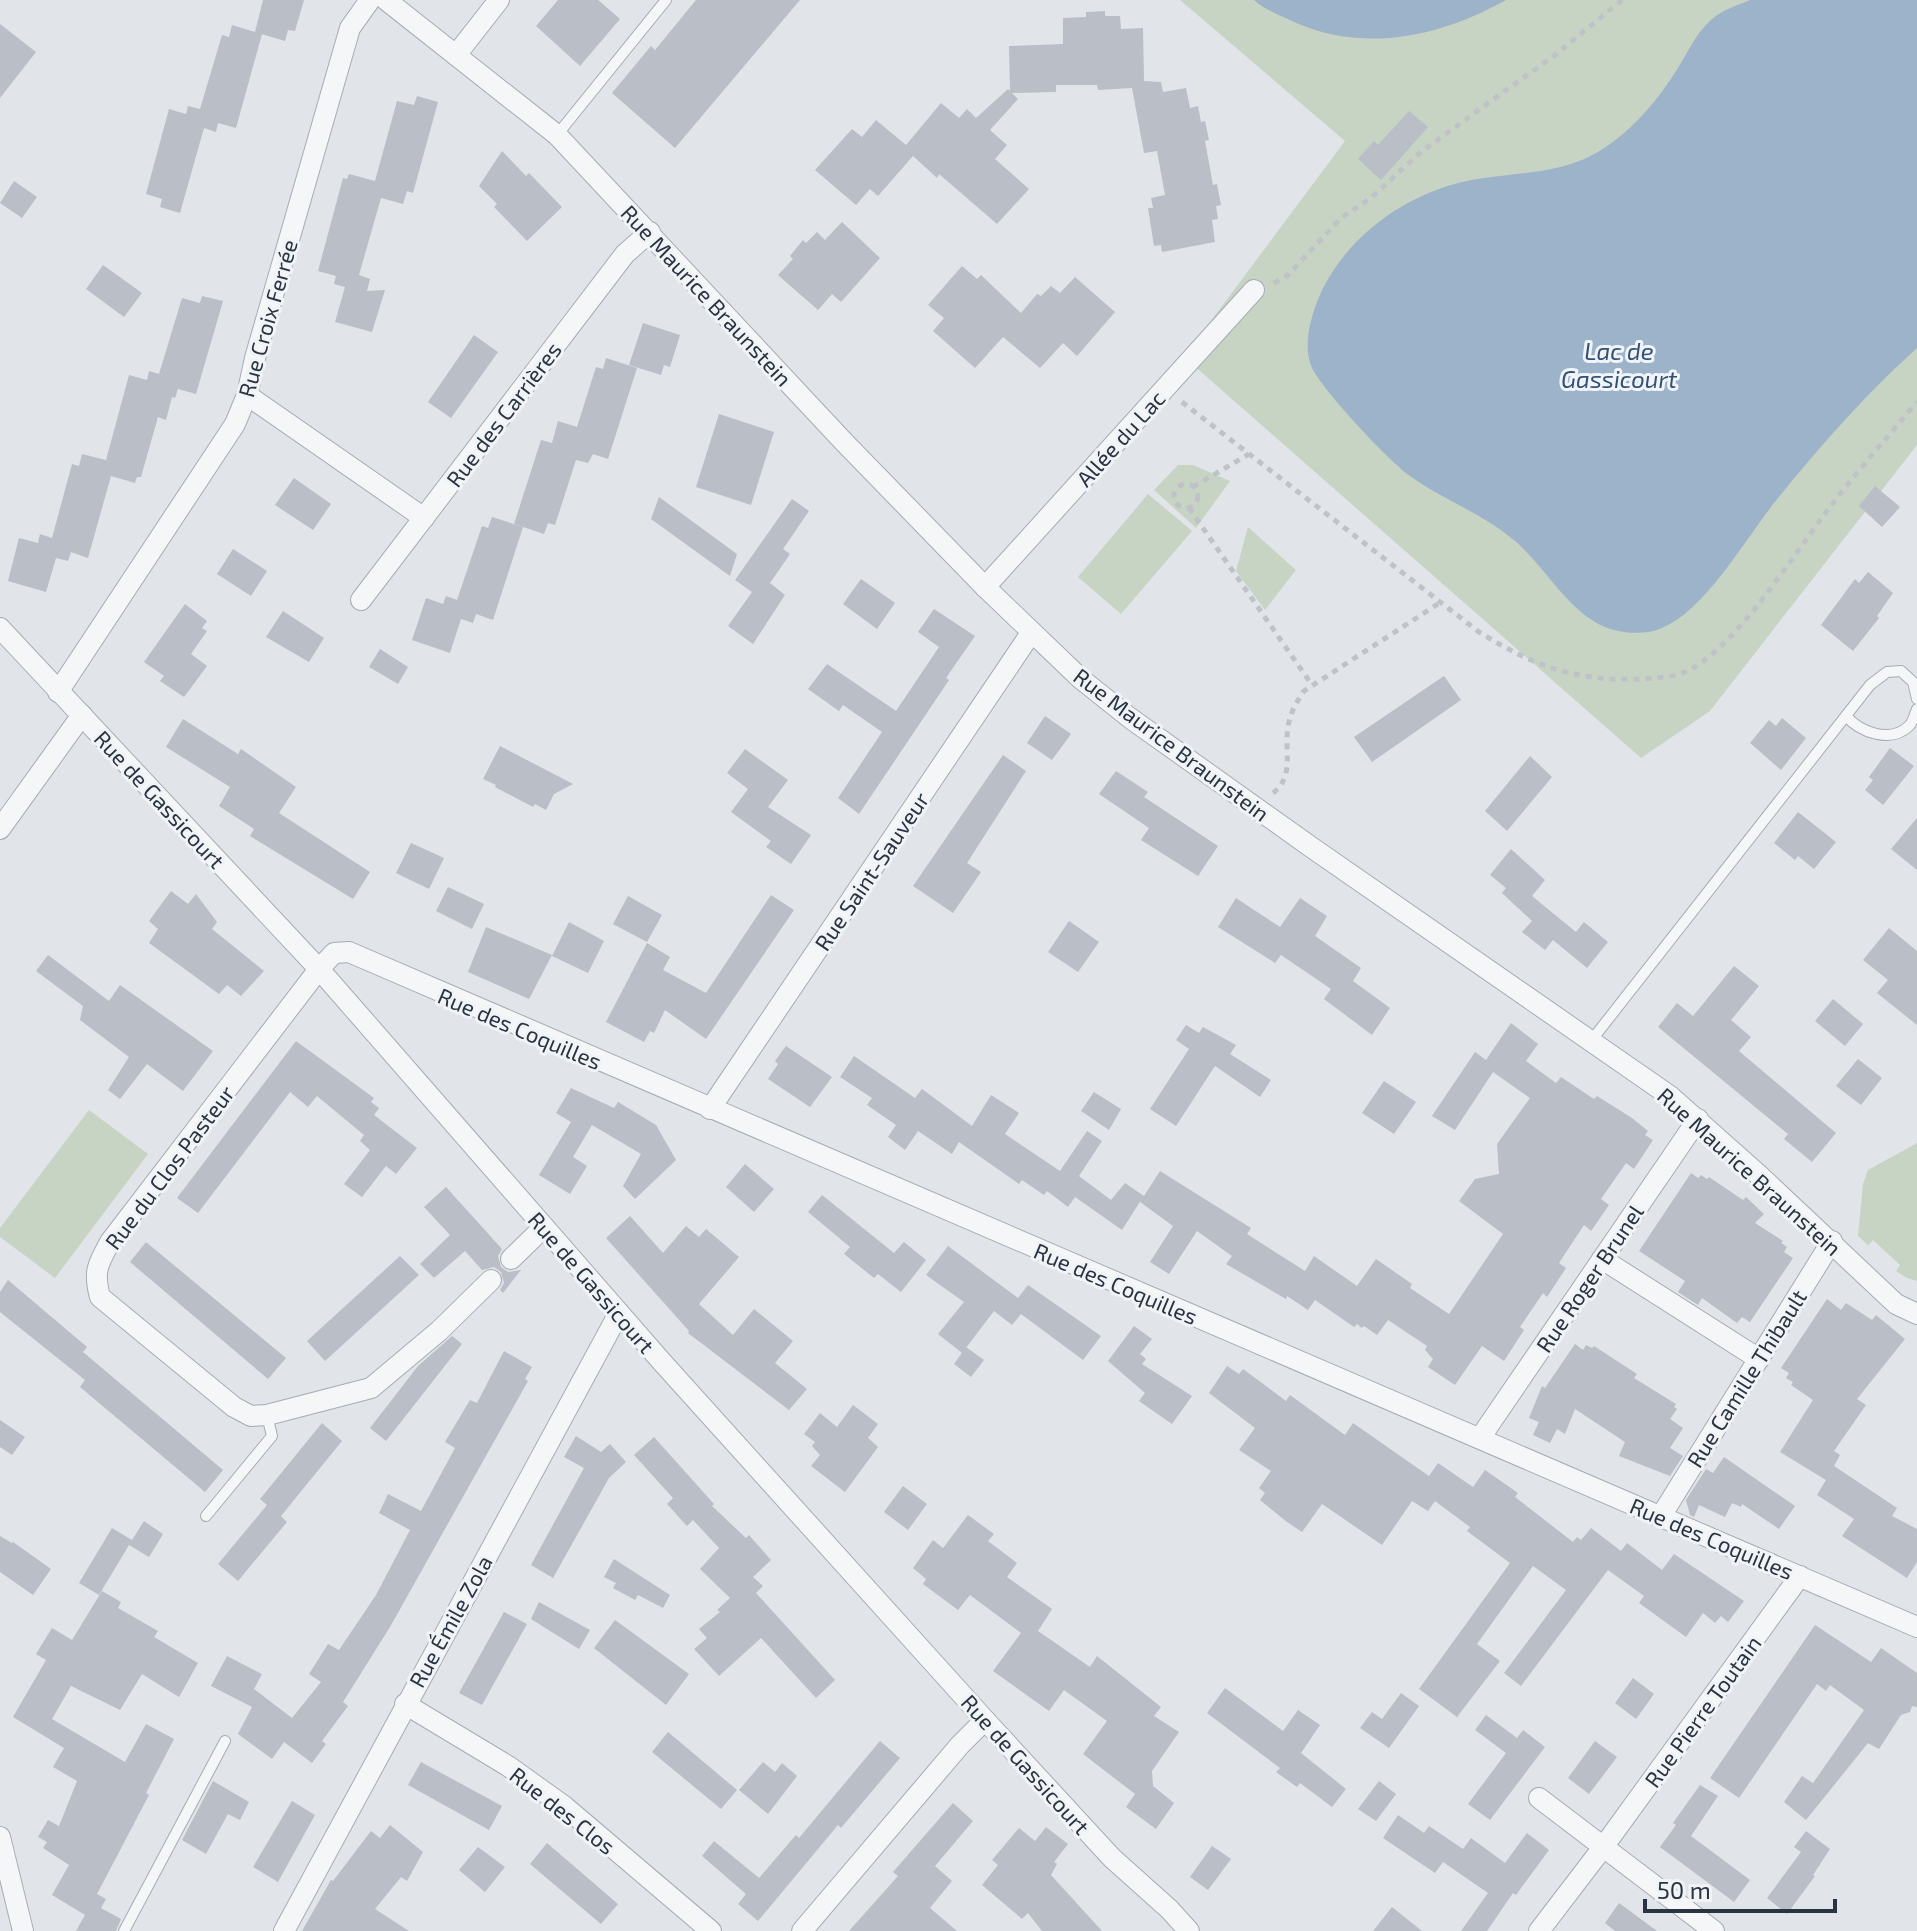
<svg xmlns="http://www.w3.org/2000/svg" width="1917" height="1931" viewBox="0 0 1917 1931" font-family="'Exo 2',sans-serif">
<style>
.green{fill:#c7d4c3}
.water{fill:#9db3c9}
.building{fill:#b9bec7}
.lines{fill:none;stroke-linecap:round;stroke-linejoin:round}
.service-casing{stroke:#a6acb4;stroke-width:12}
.minor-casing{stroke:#a6acb4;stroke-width:22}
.path{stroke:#bfc3c8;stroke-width:5;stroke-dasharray:6 6;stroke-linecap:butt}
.service{stroke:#f4f6f8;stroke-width:10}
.minor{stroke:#f4f6f8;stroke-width:20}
.labels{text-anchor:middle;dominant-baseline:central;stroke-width:6;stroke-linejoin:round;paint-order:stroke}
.street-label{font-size:22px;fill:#2a3341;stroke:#f1f4f7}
.water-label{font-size:24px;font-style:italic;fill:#345275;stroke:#f1f4f7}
</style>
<rect width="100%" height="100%" fill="#e1e5ea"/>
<g class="green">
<path d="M1180 0H1917V445L1710 711 1641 758 1184 357 1345 141Z"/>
<path d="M1178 465H1193L1230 481 1196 528 1154 490Z"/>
<path d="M1148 494 1192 531 1121 614 1078 577Z"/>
<path d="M1248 527 1296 570 1265 610 1236 571Z"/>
<path d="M89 1110 148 1154 55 1278 0 1237V1228Z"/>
<path d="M1917 1143V1281L1907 1278 1896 1271 1900 1265 1873 1240 1868 1245 1858 1236 1863 1184 1868 1170Z"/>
</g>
<g class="water">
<path d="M1254 0H1506C1440 37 1363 54 1292 21 1279 15 1265 10 1254 0Z"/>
<path d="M1750 0H1917V348C1867 393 1820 446 1778 498 1747 536 1706 610 1662 628 1642 637 1610 633 1592 620 1561 600 1540 560 1510 537 1479 512 1442 499 1410 476 1388 460 1324 392 1312 368 1306 354 1307 339 1310 325 1327 248 1402 191 1477 179 1525 171 1568 175 1610 144 1637 125 1660 97 1678 68 1688 52 1696 33 1711 20 1722 10 1736 6 1750 0Z"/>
</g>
<g class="building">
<path d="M263 0H304L295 31 288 30 285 41 258 33 262 34 236 128 218 123 216 132 204 128 180 213 160 207 162 199 146 194 169 109 186 114 188 106 200 109 222 35 229 37 232 25 255 32Z"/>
<path d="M558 0H598L620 19 580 66 536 26Z"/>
<path d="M696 0H800L675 148 612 93 651 46 655 50Z"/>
<path d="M1105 11V16H1120L1121 29 1143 28 1144 81 1161 82 1163 92 1186 88 1190 108 1198 106 1201 122 1205 121 1209 140 1205 141 1213 185 1217 184 1221 205 1216 206 1218 219 1212 220 1215 242 1162 252 1161 245 1154 246 1148 208H1153L1151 198 1165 195 1157 151 1144 153 1132 88 1098 90 1097 85H1056V92L1012 93 1018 99 990 130 1007 145 995 159 1029 189 997 224 939 174 937 178 913 156 878 196 870 189 856 205 815 170 852 129 862 137 876 120 906 145 941 103 959 118 967 109 976 118 1008 89 1010 91 1009 46 1063 44V18L1086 17V12Z"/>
<path d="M0 24 36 52 0 98Z"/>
<path d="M417 96 438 102 413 193 407 191 403 204 381 198 359 275 370 279 367 291 385 290 372 332 335 322 345 287 334 284 336 276 318 271 343 178 347 179 349 174 375 181 397 101 414 105Z"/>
<path d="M1409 111 1428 127 1381 180 1358 159 1374 141 1378 145Z"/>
<path d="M502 151 526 176 529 173 562 207 527 241 494 207 497 204 479 186Z"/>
<path d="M14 181 37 197 22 218 0 203Z"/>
<path d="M842 222 880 258 841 302 832 294 818 310 778 275 793 259 790 256 803 240 806 243 817 232 825 240Z"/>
<path d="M103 265 142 293 124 317 86 289Z"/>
<path d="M962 266 977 279 981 275 1021 313 1037 294 1041 296 1051 286 1060 293 1075 277 1115 312 1077 356 1063 343 1040 368 1003 337 975 368 933 331 944 318 928 305Z"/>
<path d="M202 296 223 301 196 394 178 389 175 398 172 397 166 420 158 417 141 477H137L135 483 111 476 88 558 71 552 68 561 56 558 46 592 8 581 19 538 38 543 40 534 52 538 72 464 79 466 82 454 106 460 129 375 147 380 149 371 159 374 182 298 200 303Z"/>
<path d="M643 323 680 335 670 367 664 365 661 375 629 365Z"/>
<path d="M474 335 498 352 451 418 428 402Z"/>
<path d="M606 358 637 368 608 459 593 454 588 463 576 460 555 525 548 523 544 534 514 524 541 440 552 443 558 421 577 427 596 367 603 369Z"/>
<path d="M719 414 774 432 751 505 696 487Z"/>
<path d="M294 478 331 504 313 530 275 505Z"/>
<path d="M1875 486 1900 507 1882 527 1859 506Z"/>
<path d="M659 497 737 554 730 576 651 519Z"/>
<path d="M792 499 809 511 783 549 790 554 770 583 785 595 753 644 728 626 752 592 735 580Z"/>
<path d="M492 517 523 527 493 620 476 614 473 623 461 619 450 653 412 640 426 598 443 604 446 596 457 600 482 526 488 528Z"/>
<path d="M233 549 267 571 251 596 217 574Z"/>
<path d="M1868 572 1893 593 1877 616 1879 618 1853 651 1821 625 1855 579 1859 583Z"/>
<path d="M861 579 895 603 877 629 843 604Z"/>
<path d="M185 604 207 621 202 628 207 631 191 654 207 666 184 697 160 681 164 676 144 662Z"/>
<path d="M934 609 975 636 946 678 949 680 859 814 838 798 882 732 843 705 839 711 808 689 827 664 896 711 939 647 918 632Z"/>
<path d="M283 611 324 638 309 662 266 637Z"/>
<path d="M380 649 408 667 398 684 369 667Z"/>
<path d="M1444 676 1461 700 1372 762 1354 737Z"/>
<path d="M1045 716 1071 734 1052 760 1027 743Z"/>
<path d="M1782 718 1806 738 1781 770 1750 743 1769 720 1776 726Z"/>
<path d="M183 719 238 754 241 749 296 787 279 813 370 872 353 899 250 836 254 829 219 806 230 787 166 747Z"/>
<path d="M500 746 573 784 554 794 546 810 535 804 533 807 495 787 496 785 483 779Z"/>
<path d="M1890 748 1914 766 1883 805 1865 790 1873 780 1869 777Z"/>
<path d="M745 749 788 780 768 807 811 835 791 864 766 847 771 841 731 812 748 789 727 773Z"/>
<path d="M1003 755 1026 771 967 863 981 872 953 913 913 886Z"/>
<path d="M1530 756 1552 777 1507 831 1485 811Z"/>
<path d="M1116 771 1148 792 1144 797 1218 846 1198 876 1141 840 1149 828 1099 794Z"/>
<path d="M1798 812 1836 842 1814 869 1798 856 1795 860 1774 843Z"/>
<path d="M1917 818V870L1891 849Z"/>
<path d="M411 843 444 858 429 889 396 873Z"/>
<path d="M1511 849 1545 880 1532 896 1576 932 1584 922 1608 942 1587 968 1553 940 1545 950 1522 932 1532 921 1502 893 1506 888 1490 875Z"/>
<path d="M448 887 484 904 472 929 436 911Z"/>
<path d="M171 891 188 904 196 894 217 922 212 929 264 971 241 996 227 985 219 994 149 943 158 929 149 921Z"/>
<path d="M771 895 794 910 706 1039 665 1010 654 1033 650 1031 644 1042 606 1022 647 943 670 957 663 970 706 993Z"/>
<path d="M628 896 662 915 647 942 613 924Z"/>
<path d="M1236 898 1280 927 1300 898 1327 916 1315 936 1361 968 1353 981 1390 1008 1372 1035 1324 999 1331 989 1281 955 1275 963 1218 927Z"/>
<path d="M1069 921 1099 942 1078 972 1048 952Z"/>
<path d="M569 922 604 941 588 973 552 956Z"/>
<path d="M486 927 552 955 529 999 468 972Z"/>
<path d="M1889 928 1917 951V1025L1877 993 1888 980 1863 960Z"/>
<path d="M48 955 109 1001 120 985 213 1051 183 1091 147 1064 120 1099 108 1090 129 1057 80 1020 83 1006 36 971Z"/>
<path d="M1734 966 1759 986 1731 1020 1751 1037 1739 1051 1836 1133 1812 1162 1784 1139 1788 1134 1658 1027 1677 1003 1693 1016Z"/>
<path d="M1833 999 1863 1024 1845 1046 1815 1021Z"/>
<path d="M1511 1023 1538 1044 1526 1061 1556 1083 1561 1077 1594 1099 1597 1096 1632 1118 1648 1131 1645 1135 1653 1140 1634 1169 1626 1163 1601 1199 1609 1205 1591 1231 1584 1225 1559 1263 1566 1268 1547 1297 1543 1293 1520 1327 1524 1330 1504 1361 1482 1346 1455 1385 1428 1367 1433 1359 1425 1350 1427 1346 1388 1320 1377 1335 1364 1326 1362 1328 1357 1324 1354 1327 1315 1300 1308 1310 1287 1296 1286 1299 1226 1264 1232 1256 1197 1231 1169 1274 1150 1262 1173 1226 1140 1202 1143 1197 1122 1230 1075 1197 1068 1207 1047 1191 1044 1195 1022 1180 1019 1184 959 1142 952 1154 918 1131 905 1150 888 1137 896 1125 867 1105 872 1098 840 1077 854 1056 915 1098 922 1089 972 1126 991 1095 1019 1113 1005 1134 1060 1171 1087 1131 1102 1141 1079 1176 1111 1200 1125 1183 1144 1196 1160 1171 1251 1228 1247 1234 1305 1271 1314 1256 1357 1286 1376 1259 1412 1284 1410 1288 1449 1314 1503 1234 1459 1201 1475 1179 1499 1174 1497 1144 1530 1098 1493 1072 1455 1130 1432 1116 1475 1052 1486 1060Z"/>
<path d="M1186 1025 1199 1033 1203 1027 1236 1045 1230 1054 1271 1080 1260 1097 1215 1066 1176 1126 1150 1109 1189 1049 1176 1040Z"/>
<path d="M296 1041 374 1098 371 1102 379 1108 374 1115 417 1148 396 1174 386 1166 362 1197 344 1184 370 1150 360 1141 364 1135 317 1096 308 1107 290 1092 198 1213 177 1198Z"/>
<path d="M786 1046 832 1077 810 1107 768 1079 778 1064 775 1061Z"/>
<path d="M1858 1059 1882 1078 1861 1105 1836 1086Z"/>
<path d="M1384 1081 1416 1102 1394 1134 1362 1113Z"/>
<path d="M571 1088 614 1108 618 1102 656 1125 676 1160 635 1199 623 1186 641 1154 592 1125 573 1157 587 1166 570 1194 539 1175 571 1122 556 1113Z"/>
<path d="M1094 1092 1121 1109 1109 1130 1081 1111Z"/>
<path d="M745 1164 774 1189 754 1212 726 1187Z"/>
<path d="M1691 1173 1698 1178 1701 1175 1707 1179 1709 1177 1743 1200 1746 1197 1764 1214 1755 1223 1783 1241 1781 1243 1787 1247 1784 1252 1793 1258 1750 1322 1742 1317 1737 1323 1702 1298 1698 1305 1678 1292 1685 1281 1639 1251Z"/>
<path d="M446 1187 502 1249 498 1256 501 1267 508 1272 521 1270 503 1293 500 1290 504 1283 501 1272 494 1267 482 1270 465 1251 434 1278 420 1264 450 1235 424 1207Z"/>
<path d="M822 1195 894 1253 904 1242 926 1260 901 1292 878 1274 874 1278 844 1254 850 1247 808 1212Z"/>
<path d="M630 1216 663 1253 686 1226 699 1237 706 1229 739 1257 699 1304 733 1335 754 1309 793 1341 775 1363 807 1389 789 1410 688 1333 689 1331 606 1238Z"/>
<path d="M146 1242 286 1358 268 1379 130 1262Z"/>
<path d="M948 1246 1018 1298 1028 1285 1101 1336 1083 1360 1021 1314 1012 1325 994 1311 962 1353 938 1334 964 1302 926 1275Z"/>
<path d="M400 1256 419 1275 325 1361 307 1341Z"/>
<path d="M8 1280 87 1347 83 1352 223 1470 205 1492 80 1387 85 1380 0 1312V1292Z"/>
<path d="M1827 1299 1841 1310 1846 1303 1872 1320 1876 1315 1905 1339 1857 1399 1866 1405 1834 1451 1840 1455 1834 1466 1897 1508 1892 1516 1917 1529V1562L1907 1578 1842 1536 1854 1519 1817 1495 1826 1480 1780 1452 1813 1400 1791 1385 1793 1382 1786 1378 1789 1373 1781 1368Z"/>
<path d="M1134 1326 1152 1339 1140 1354 1146 1359 1142 1364 1192 1396 1172 1424 1139 1401 1145 1393 1108 1361Z"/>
<path d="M452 1336 462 1344 386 1441 370 1428 418 1366Z"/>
<path d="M1575 1344 1583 1350 1586 1345 1592 1348 1594 1346 1637 1374 1634 1378 1676 1404 1674 1407 1677 1409 1670 1419 1683 1428 1670 1448 1683 1456 1670 1476 1619 1456 1625 1442 1575 1409 1565 1434 1557 1429 1550 1443 1533 1435 1539 1422 1529 1418 1542 1386 1545 1388Z"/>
<path d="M966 1347 984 1360 971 1377 954 1364Z"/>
<path d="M504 1351 532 1367 525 1379 528 1381 390 1627 343 1702 348 1706 322 1741 326 1744 312 1763 284 1742 272 1759 238 1734 252 1707 211 1686 227 1656 262 1674 254 1689 292 1718 321 1682 309 1674 328 1644 339 1650 376 1595 410 1530 379 1513 388 1494 421 1511 455 1448 445 1442 470 1400 477 1403Z"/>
<path d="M1227 1366 1239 1374 1243 1369 1286 1401 1290 1395 1345 1435 1353 1423 1429 1476 1438 1463 1473 1487 1485 1470 1518 1493 1515 1497 1573 1542 1577 1537 1581 1540 1591 1528 1621 1551 1627 1543 1662 1570 1674 1554 1744 1601 1728 1622 1721 1616 1715 1623 1703 1613 1686 1637 1639 1603 1644 1596 1608 1570 1521 1686 1504 1673 1566 1590 1533 1566 1477 1644 1500 1661 1457 1717 1419 1689 1510 1563 1467 1531 1470 1527 1435 1501 1428 1511 1412 1501 1382 1545 1322 1504 1302 1532 1287 1522 1260 1500 1265 1493 1259 1488 1271 1471 1239 1450 1255 1428 1209 1393Z"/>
<path d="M853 1405 878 1424 868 1438 878 1447 845 1492 811 1466 820 1455 812 1446 815 1442 804 1434 820 1413 837 1427Z"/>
<path d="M0 1420 25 1437 12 1455 0 1447Z"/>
<path d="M322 1423 342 1441 281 1516 287 1522 238 1581 218 1564 267 1505 260 1499Z"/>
<path d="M576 1436 601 1452 610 1444 626 1462 609 1478 553 1578 531 1565 584 1468 564 1457Z"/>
<path d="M654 1437 714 1504 712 1506 746 1538 749 1535 771 1560 753 1577 763 1586 756 1593 835 1680 816 1698 761 1638 719 1676 694 1649 707 1638 699 1629 720 1612 717 1610 730 1598 700 1569 719 1548 693 1520 687 1526 667 1504 673 1498 634 1455Z"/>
<path d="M1724 1457 1795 1506 1779 1529 1742 1504 1741 1507 1732 1503 1725 1517 1699 1505 1694 1517 1690 1515 1686 1500 1706 1469 1713 1473Z"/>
<path d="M903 1486 927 1504 908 1530 884 1512Z"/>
<path d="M968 1515 994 1534 988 1541 1017 1563 1007 1577 1052 1609 1038 1631 1090 1667 1097 1656 1161 1707 1154 1716 1179 1732 1152 1771 1153 1786 1174 1803 1156 1829 1126 1807 1135 1794 1083 1754 1107 1721 1064 1690 1049 1711 993 1671 1021 1633 970 1595 958 1610 923 1584 926 1579 913 1568 933 1540 943 1548Z"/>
<path d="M144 1521 163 1534 149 1557 129 1545 99 1595 79 1583 112 1528 132 1540Z"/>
<path d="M0 1536 12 1543 13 1542 51 1569 33 1595 0 1572Z"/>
<path d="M614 1559 670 1595 663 1608 638 1595 635 1600 613 1588 616 1583 604 1577Z"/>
<path d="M102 1591 121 1602 118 1608 158 1631 154 1637 198 1663 179 1697 142 1674 120 1710 71 1686 52 1719 125 1762 146 1724 174 1739 146 1793 149 1795 97 1894 106 1899 101 1908 121 1919 116 1931H76L85 1915 52 1895 69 1865 43 1848 47 1842 38 1837 48 1820 59 1826 77 1781 53 1767 64 1748 13 1717 46 1660 36 1654 52 1628 72 1640Z"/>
<path d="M539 1602 590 1630 579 1649 531 1619Z"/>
<path d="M504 1612 527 1624 482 1705 459 1693Z"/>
<path d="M615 1620 689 1674 666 1705 594 1648Z"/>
<path d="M1815 1625 1871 1662 1881 1648 1917 1673V1707L1912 1706 1910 1712 1901 1715 1879 1749 1868 1743 1806 1820 1784 1802 1802 1776 1813 1783 1864 1710 1830 1685 1826 1691 1817 1684 1739 1798 1710 1778Z"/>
<path d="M1633 1678 1654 1694 1636 1719 1615 1703Z"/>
<path d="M1225 1688 1283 1731 1298 1710 1320 1725 1301 1753 1346 1789 1332 1807 1300 1783 1297 1787 1276 1772 1280 1768 1207 1713Z"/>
<path d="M1401 1693 1419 1706 1389 1748 1360 1728 1372 1712 1382 1719Z"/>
<path d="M1486 1715 1517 1738 1523 1730 1545 1747 1490 1820 1468 1804 1506 1753 1475 1730Z"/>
<path d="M668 1732 737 1790 721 1809 652 1752Z"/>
<path d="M880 1741 900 1758 841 1828 838 1825 758 1921 738 1904 746 1894 702 1856 714 1841 759 1878 796 1835 799 1838Z"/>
<path d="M1595 1741 1617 1757 1589 1794 1568 1778Z"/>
<path d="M421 1762 502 1806 489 1830 408 1785Z"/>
<path d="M763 1762 775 1772 782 1763 797 1776 768 1814 739 1790Z"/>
<path d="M213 1781 249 1802 240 1820 228 1814 206 1854 182 1840Z"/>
<path d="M1379 1781 1396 1794 1376 1821 1358 1809Z"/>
<path d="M1700 1785 1718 1796 1691 1836 1750 1880 1734 1902 1660 1847 1676 1825 1673 1823Z"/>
<path d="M292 1801 315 1815 278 1882 253 1867Z"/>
<path d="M953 1803 973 1821 935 1866 952 1881 930 1908 957 1931H849L898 1876 893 1872Z"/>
<path d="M1398 1815 1424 1833 1429 1826 1463 1849 1471 1838 1505 1863 1527 1833 1549 1850 1516 1895 1513 1893 1487 1931H1461L1488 1893 1443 1862 1435 1873 1383 1838Z"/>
<path d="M390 1825 423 1852 407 1881 401 1877 375 1909 409 1931H302L331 1880 333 1881 371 1831 380 1838Z"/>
<path d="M1046 1827 1068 1844 1054 1862 1057 1864 1051 1875 1102 1931H1042L1028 1913 1022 1919 982 1885 998 1865 992 1860 1019 1828 1035 1841Z"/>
<path d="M1806 1831 1830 1849 1813 1875 1815 1876 1787 1914 1767 1898 1801 1852 1794 1847Z"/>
<path d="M547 1843 618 1904 601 1924 530 1864Z"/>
<path d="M1212 1846 1231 1859 1208 1890 1190 1877Z"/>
<path d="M478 1847 505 1867 485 1892 459 1870Z"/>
<path d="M1619 1903 1657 1931H1615L1605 1923Z"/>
<path d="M1392 1907 1422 1931H1373Z"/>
</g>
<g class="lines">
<g class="service-casing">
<g id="service">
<path d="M557 135 666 0"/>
<path d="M1846 716C1860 732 1890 744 1909 726 1913 722 1915 714 1917 709"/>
<path d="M1591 1041 1870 685 1887 672 1901 671 1913 682 1917 699"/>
<path d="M206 1516 272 1436 267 1415"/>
<path d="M124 1931 225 1741"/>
</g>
</g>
<g class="minor-casing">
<g id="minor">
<path d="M386 0 557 135 843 441 985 587 1081 679 1130 718 1311 847 1670 1096 1760 1176 1896 1304 1917 1314"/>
<path d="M456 55 499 0"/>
<path d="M247 395 424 518"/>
<path d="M985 587 1254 290"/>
<path d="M361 600 625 254 650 232"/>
<path d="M0 628 319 969 662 1362 985 1720 1112 1858 1169 1909 1189 1931"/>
<path d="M58 692 235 424 247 395 255 358 350 28 370 0"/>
<path d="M0 829 82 715"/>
<path d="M710 1109 1031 633"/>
<path d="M511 1259 544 1227"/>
<path d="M1602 1259 1759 1359"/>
<path d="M491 1280 439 1331 371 1388 267 1415 251 1416 234 1407 100 1297C93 1271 98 1264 110 1242L319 969 334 953 349 952 1917 1627"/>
<path d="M1480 1438 1698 1119"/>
<path d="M1661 1516 1832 1241"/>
<path d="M405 1704 508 1766 564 1806 711 1931"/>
<path d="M1539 1798 1714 1931"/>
<path d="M0 1837 23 1931"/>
<path d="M284 1931 619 1313"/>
<path d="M802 1931 960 1745 985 1720"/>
<path d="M1539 1931 1604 1846 1800 1576"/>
</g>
</g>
<g class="path">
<path d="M1274 283 1288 275 1340 219 1372 197 1422 151 1555 55 1622 0"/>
<path d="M1182 402 1479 632C1532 665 1576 682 1640 679 1657 678 1678 677 1693 668 1740 640 1790 560 1824 515 1853 476 1885 440 1917 402"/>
<circle cx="1186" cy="496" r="12"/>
<path d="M1193 487 1249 454"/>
<path d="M1189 508 1312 685"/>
<path d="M1273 793C1295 776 1284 751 1288 727 1290 713 1296 703 1304 691L1441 602"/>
</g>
<use href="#service" class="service"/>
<use href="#minor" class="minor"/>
</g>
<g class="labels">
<g class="street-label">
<text transform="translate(707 295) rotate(47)">Rue Maurice Braunstein</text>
<text transform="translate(267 318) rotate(-74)">Rue Croix Ferrée</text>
<text transform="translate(503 414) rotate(-53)">Rue des Carrières</text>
<text transform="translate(1120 438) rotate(-48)">Allée du Lac</text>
<text transform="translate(1172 744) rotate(37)">Rue Maurice Braunstein</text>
<text transform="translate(160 799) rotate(47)">Rue de Gassicourt</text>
<text transform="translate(871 871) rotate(-56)">Rue Saint-Sauveur</text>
<text transform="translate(520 1028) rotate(23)">Rue des Coquilles</text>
<text transform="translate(169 1167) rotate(-53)">Rue du Clos Pasteur</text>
<text transform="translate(1750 1171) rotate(42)">Rue Maurice Braunstein</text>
<text transform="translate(1589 1278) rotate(-56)">Rue Roger Brunel</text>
<text transform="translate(592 1282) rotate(49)">Rue de Gassicourt</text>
<text transform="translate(1116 1283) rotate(23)">Rue des Coquilles</text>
<text transform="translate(1746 1378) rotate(-58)">Rue Camille Thibault</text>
<text transform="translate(1712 1538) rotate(23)">Rue des Coquilles</text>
<text transform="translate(450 1621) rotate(-61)">Rue Émile Zola</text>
<text transform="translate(1702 1711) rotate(-54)">Rue Pierre Toutain</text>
<text transform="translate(1026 1764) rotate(48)">Rue de Gassicourt</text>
<text transform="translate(563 1810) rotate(38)">Rue des Clos</text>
</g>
<g class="water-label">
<text x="1619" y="350">Lac de<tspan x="1619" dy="28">Gassicourt</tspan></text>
</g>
</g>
<path d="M1645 1899v12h190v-12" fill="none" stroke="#2a3341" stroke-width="4"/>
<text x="1657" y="1899" font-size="24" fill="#2a3341" stroke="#f1f4f7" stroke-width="6" paint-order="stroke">50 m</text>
</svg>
